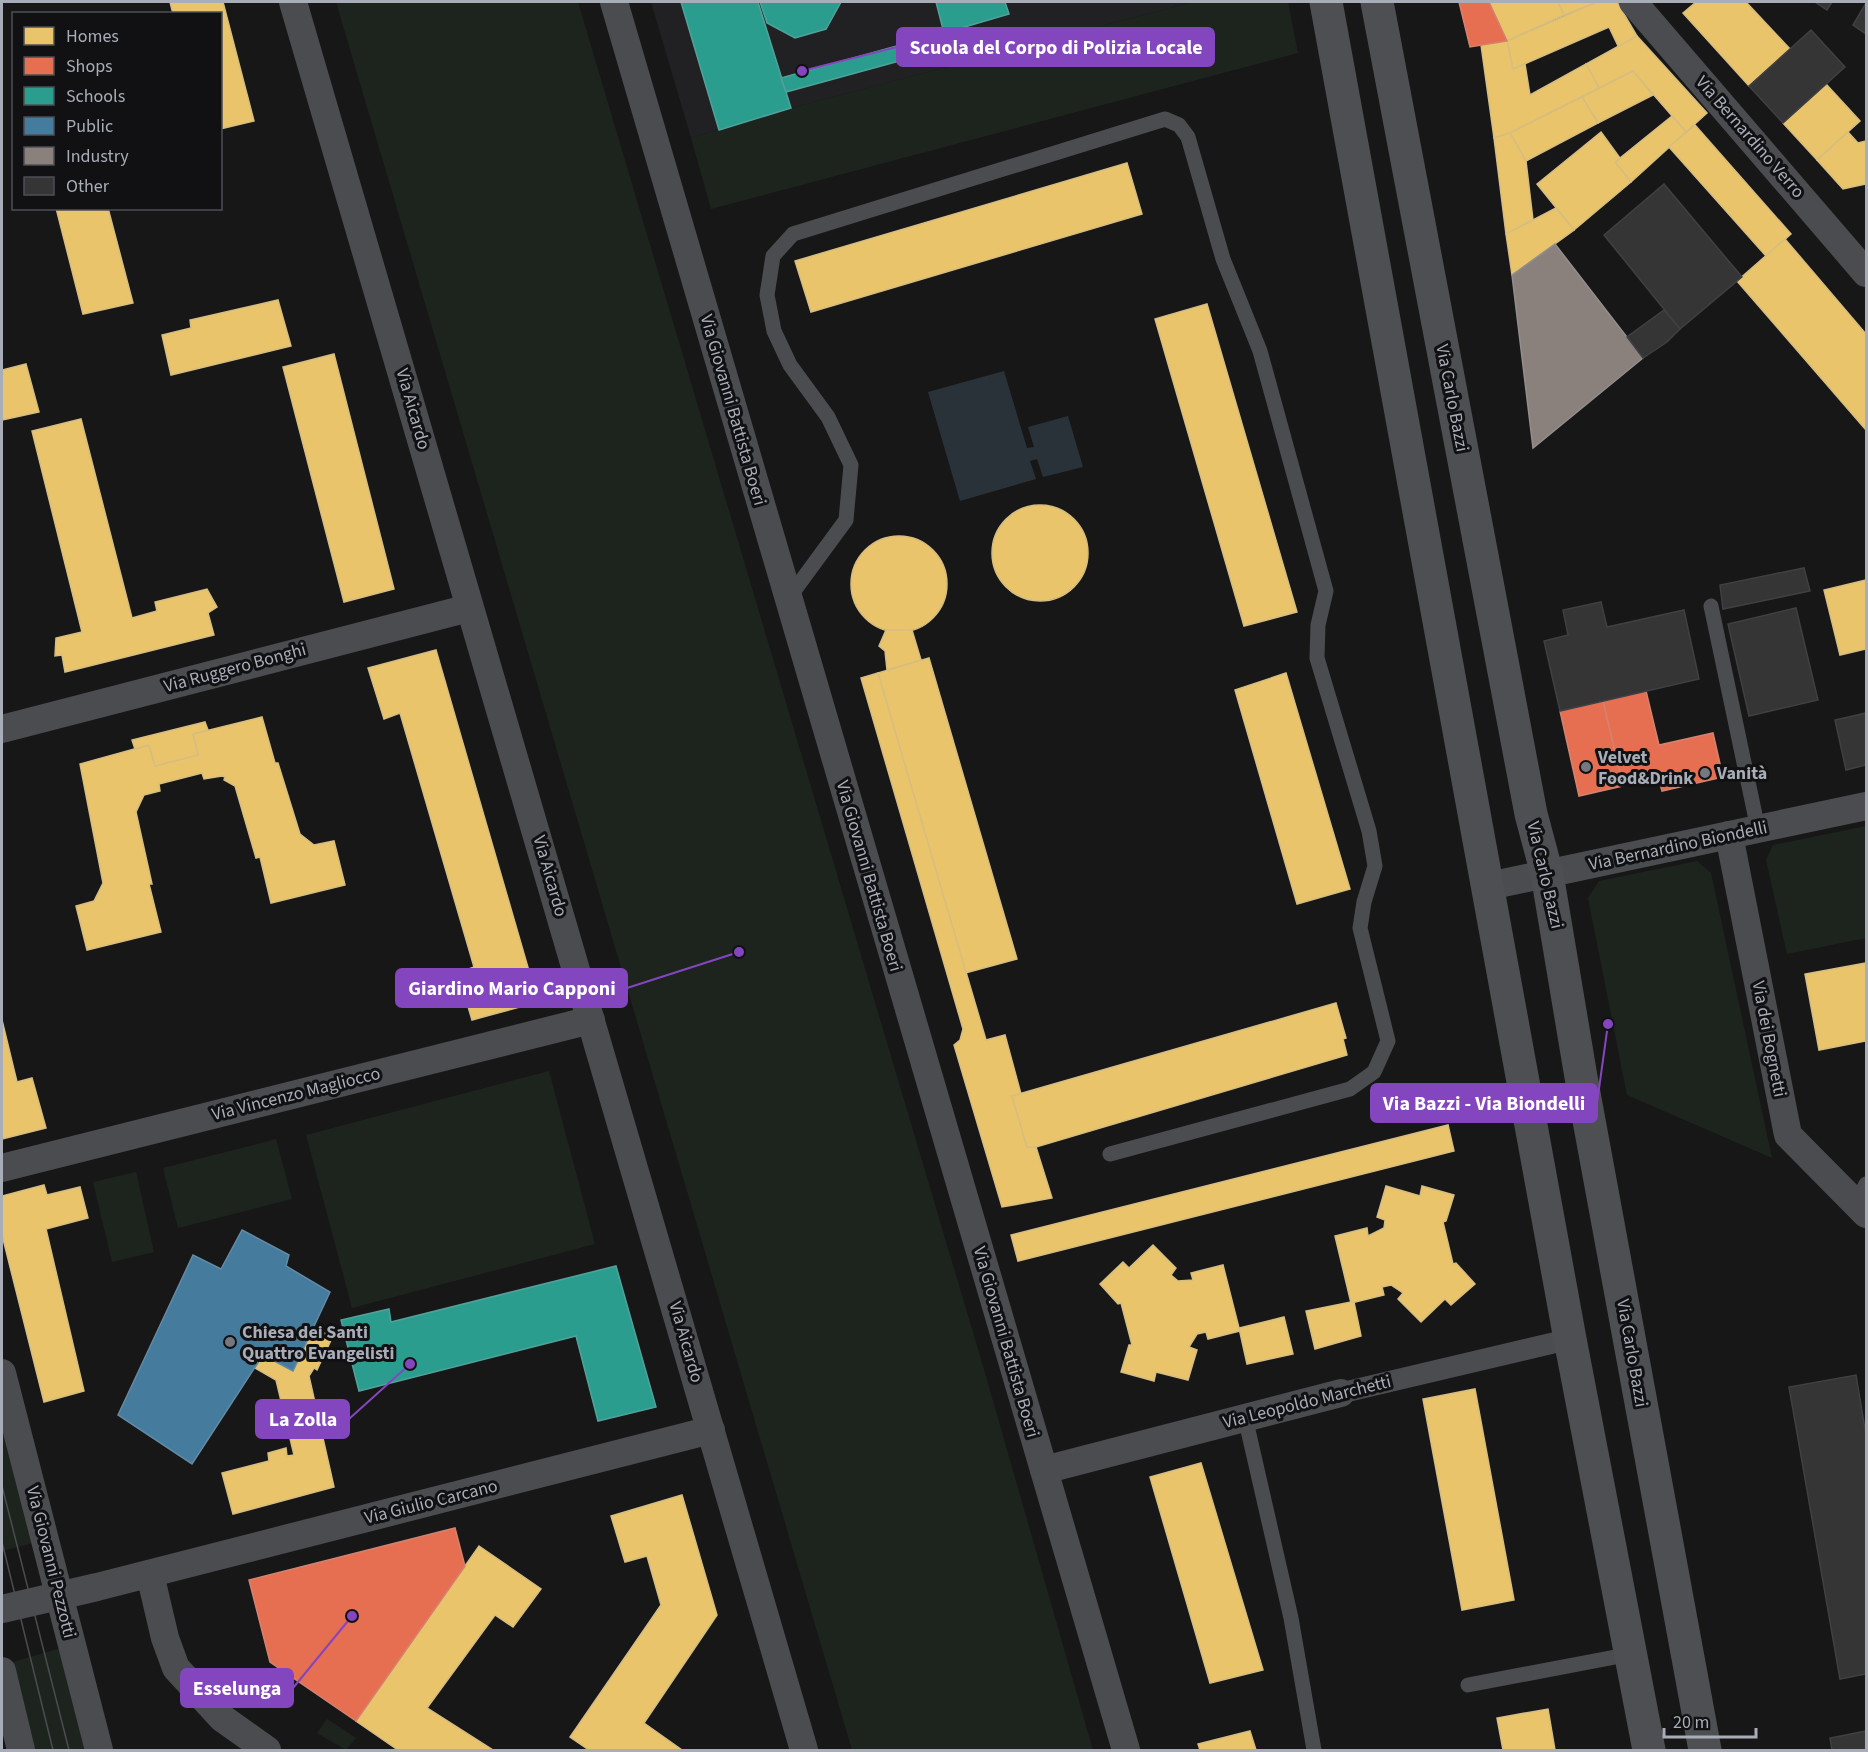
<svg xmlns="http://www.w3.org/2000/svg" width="1868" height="1752" viewBox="0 0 1868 1752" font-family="'Source Sans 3',sans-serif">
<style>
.built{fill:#212123}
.green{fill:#1d241e}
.water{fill:#2a3239}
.homes{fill:#e9c46a;stroke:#d6bd81;stroke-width:1.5}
.shops{fill:#e76f51;stroke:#d48270;stroke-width:1.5}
.schools{fill:#2a9d8f;stroke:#50a29b;stroke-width:1.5}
.public{fill:#457b9d;stroke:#638aa5;stroke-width:1.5}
.industry{fill:#8a817c;stroke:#938e8e;stroke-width:1.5}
.building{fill:#353536;stroke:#3f4043;stroke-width:1.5}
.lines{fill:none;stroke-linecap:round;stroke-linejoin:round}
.service{stroke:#4b4c50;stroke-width:15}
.pedestrian{stroke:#4b4c50;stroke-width:21}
.minor{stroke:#4b4c50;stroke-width:28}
.primary{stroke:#4d4f52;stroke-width:33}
.tram{stroke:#4b4c4f;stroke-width:1.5}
.poi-dot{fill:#757880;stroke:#111113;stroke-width:2}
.labels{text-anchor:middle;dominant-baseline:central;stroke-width:6;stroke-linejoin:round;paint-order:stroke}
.street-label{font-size:18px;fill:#a8adb8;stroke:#111113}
.poi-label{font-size:18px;font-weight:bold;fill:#a8adb8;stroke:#111113;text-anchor:start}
.leader{fill:none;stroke:#8446be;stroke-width:2}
.callout-dot{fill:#8446be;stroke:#111113;stroke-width:2}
.callout{fill:#8446be;stroke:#8446be;stroke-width:2}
.callout-label{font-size:20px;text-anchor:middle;font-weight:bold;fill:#fff}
</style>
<rect width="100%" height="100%" fill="#171717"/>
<path class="built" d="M651 2H1193L791 108 691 138Z"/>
<g class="green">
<path d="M336 2H578L983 1366 1093 1750H852Z"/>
<path d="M1193 2H1288L1298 53 711 209 691 138 791 108Z"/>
<path d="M1866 826V938L1787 954 1766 860 1773 845Z"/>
<path d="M1697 861 1711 873 1772 1158 1627 1095 1588 898 1599 881Z"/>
<path d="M549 1071 595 1244 352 1308 306 1135Z"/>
<path d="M276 1139 292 1199 178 1228 163 1168Z"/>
<path d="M136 1172 154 1252 112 1262 93 1182Z"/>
<path d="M2 1403 37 1542 2 1551Z"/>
<path d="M61 1648 87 1750H35L13 1662Z"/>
<path d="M327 1719 356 1738 346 1750 317 1733Z"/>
</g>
<path class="water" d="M1004 371 1027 448 1034 447 1028 427 1068 416 1083 467 1043 477 1037 459 1030 461 1036 479 960 501 928 392Z"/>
<g class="homes">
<path d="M170 2H223L254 121 220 129V14H173Z"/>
<path d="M1489 2H1558L1564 15 1507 41Z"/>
<path d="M1558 2H1597L1564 15Z"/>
<path d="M1597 2H1617L1637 36 1619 48 1609 27 1513 69 1507 41Z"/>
<path d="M1696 2H1746L1790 49 1749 86 1683 13Z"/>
<path d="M1637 36 1707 113 1686 132 1633 71 1599 88 1586 64Z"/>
<path d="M1507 41 1513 69 1525 64 1530 95 1586 64 1599 88 1510 133 1494 138 1481 45Z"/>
<path d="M1633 71 1653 95 1598 123 1582 97Z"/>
<path d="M1826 84 1860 121 1817 160 1783 123Z"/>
<path d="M1582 97 1598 123 1526 161 1510 133Z"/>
<path d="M1672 116 1686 132 1631 182 1615 162Z"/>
<path d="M1695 125 1791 234 1766 256 1669 147Z"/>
<path d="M1601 132 1620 158 1615 162 1631 182 1574 230 1537 184Z"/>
<path d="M1848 132 1858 143 1866 141V184L1843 189 1817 160Z"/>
<path d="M1510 133 1526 161 1533 220 1506 234 1494 138Z"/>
<path d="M1127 163 1142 214 811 312 795 261Z"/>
<path d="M56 208H108L133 303 83 314Z"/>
<path d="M1556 208 1574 230 1512 275 1506 234Z"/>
<path d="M1785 239 1866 334V430L1737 281Z"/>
<path d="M278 300 291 346 171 375 162 335 191 328 190 320Z"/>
<path d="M1207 304 1297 612 1244 626 1155 319Z"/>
<path d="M334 354 394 589 344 602 283 367Z"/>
<path d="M26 364 39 412 2 420V370Z"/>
<path d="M81 419 132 618 157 611 155 602 207 589 217 607 208 613 214 635 65 672 62 655 55 656 56 638 82 632 32 431Z"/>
<circle cx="1040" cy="553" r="48"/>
<circle cx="899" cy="584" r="48"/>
<path d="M1866 580V649L1840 655 1824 590Z"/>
<path d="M886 630H912L921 660 887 670 885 651 879 646Z"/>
<path d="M436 650 538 1002 472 1020 458 973 474 967 400 713 384 719 368 668Z"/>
<path d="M929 658 1017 959 965 973 878 673Z"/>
<path d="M878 673 986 1040 1005 1035 1021 1094 1012 1096 1027 1147H1036L1052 1198 1002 1207 954 1045 960 1040 963 1029 861 678Z"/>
<path d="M1286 673 1350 889 1297 904 1235 690Z"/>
<path d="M262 717 275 763H278L300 834 314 845 334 841 345 885 271 903 260 857 256 858 235 786 224 780 225 777 222 776 204 779 202 773 159 784 160 791 144 795 136 812 152 884H149L161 932 87 950 76 906 94 901 103 883 80 764 149 745 155 766 198 755 193 734Z"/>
<path d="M205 722 208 730 193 734 198 755 155 766 149 745 135 749 132 740Z"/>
<path d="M1866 963V1041L1819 1050 1805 974Z"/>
<path d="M1336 1003 1346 1038 1343 1039 1347 1055 1036 1147H1027L1012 1096Z"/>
<path d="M2 1020 17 1082 32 1078 46 1128 2 1139Z"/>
<path d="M1448 1125 1454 1151 1018 1261 1011 1235Z"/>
<path d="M44 1185 47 1195 80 1187 88 1218 46 1229 84 1391 44 1402 2 1235V1196Z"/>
<path d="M1386 1186 1420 1196 1422 1186 1454 1195 1446 1221 1443 1222 1453 1264 1456 1263 1475 1284 1451 1305 1445 1299 1421 1322 1398 1299 1403 1293 1391 1285 1382 1287 1384 1295 1351 1303 1335 1236 1367 1228 1368 1236 1384 1228 1385 1220 1377 1217Z"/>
<path d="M1153 1245 1176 1268 1171 1275 1178 1281 1193 1280 1191 1273 1223 1265 1239 1328 1240 1331 1208 1339 1206 1332 1197 1334 1189 1347 1197 1350 1188 1380 1156 1372 1154 1381 1121 1372 1129 1345H1132L1121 1303 1118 1304 1100 1284 1123 1262 1129 1268Z"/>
<path d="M1351 1302H1354L1361 1336 1315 1349 1306 1311Z"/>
<path d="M1284 1317 1293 1354 1247 1364 1239 1328Z"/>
<path d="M313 1329 333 1336 317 1370 314 1368 309 1376 334 1487 233 1514 222 1473 269 1461 268 1453 286 1448 287 1456 294 1455 276 1380 255 1368 263 1355 293 1371Z"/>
<path d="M1475 1389 1514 1600 1462 1610 1423 1399Z"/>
<path d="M1201 1463 1263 1670 1210 1683 1150 1477Z"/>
<path d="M682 1495 717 1615 644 1723 682 1750H589L570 1737 661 1605 647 1556 625 1562 611 1516Z"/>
<path d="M479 1546 541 1589 513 1627 495 1615 427 1708 493 1750H398L356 1721Z"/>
<path d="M1548 1709 1555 1750H1503L1497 1718Z"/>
<path d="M1250 1731 1256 1750H1200L1198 1744Z"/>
</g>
<g class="shops">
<path d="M1459 2H1489L1507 41 1470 47Z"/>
<path d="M1646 691 1659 745 1713 733 1723 777 1662 791 1659 780 1640 784 1638 773 1621 777 1603 701Z"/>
<path d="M1603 701 1623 786 1579 796 1560 711Z"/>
<path d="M455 1528 465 1566 356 1721 270 1662 249 1580Z"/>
</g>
<g class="schools">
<path d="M681 2H758L791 108 719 130Z"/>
<path d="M760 2H841L826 29 795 38 767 23Z"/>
<path d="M936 2H1005L1009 14 944 33Z"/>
<path d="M944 33 947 48 786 92 781 78Z"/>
<path d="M616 1266 656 1407 598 1421 576 1336 359 1391 341 1320 389 1309 391 1322Z"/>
</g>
<path class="public" d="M242 1230 289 1255 286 1266 330 1292 293 1371 263 1355 192 1464 118 1415 193 1255 221 1269Z"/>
<path class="industry" d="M1555 244 1643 358 1533 448 1512 275Z"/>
<g class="building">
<path d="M1815 2H1832L1827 10Z"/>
<path d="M1866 3V34L1853 25Z"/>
<path d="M1811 30 1845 67 1783 123 1749 86Z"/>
<path d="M1664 184 1742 277 1680 329 1604 235Z"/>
<path d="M1664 310 1680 329 1667 342 1643 358 1627 337Z"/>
<path d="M1804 568 1810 591 1723 609 1720 585Z"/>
<path d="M1601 602 1607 627 1684 610 1699 679 1560 711 1544 641 1568 635 1563 610Z"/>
<path d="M1796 608 1818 700 1749 716 1728 624Z"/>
<path d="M1866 713V765L1846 770 1835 720Z"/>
<path d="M1856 1375 1866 1435V1674L1840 1679 1789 1387Z"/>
<path d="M1866 1731V1750H1832L1830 1738Z"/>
</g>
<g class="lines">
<g class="service">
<path d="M788 599 846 520 851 465 828 417 790 365 774 331 767 295 773 256 793 234 1165 119 1179 125 1188 137 1223 259 1260 351 1326 591 1318 625 1317 658 1369 831 1375 866 1364 902 1360 928 1388 1041 1374 1072 1350 1089 1110 1154"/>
<path d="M1711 606 1758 829"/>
<path d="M1856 1203 1866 1184"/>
<path d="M1245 1417 1291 1618 1314 1750"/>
<path d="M1468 1685 1631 1654"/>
</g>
<path class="pedestrian" d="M1341 1393 1570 1339"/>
<g class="minor">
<path d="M293 2 804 1750"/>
<path d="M614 2 1126 1750"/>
<path d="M1633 2 1866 273"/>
<path d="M2 729 469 608"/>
<path d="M1729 835 1788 1135 1866 1214"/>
<path d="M1489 886 1866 806"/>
<path d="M2 1168 591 1020"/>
<path d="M2 1373 99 1750"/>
<path d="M1044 1470 1341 1393"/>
<path d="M150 1574 165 1638 176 1668 222 1718 267 1750"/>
<path d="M2 1609 97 1587 711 1430"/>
<path d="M2 1671 21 1750"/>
</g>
<g class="primary">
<path d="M1326 2 1570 1339 1649 1750"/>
<path d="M1377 2 1531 814 1547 874 1581 1077 1705 1750"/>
</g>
<g class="tram">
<path d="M2 1486 69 1750"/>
<path d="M2 1542 53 1750"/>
</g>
</g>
<g class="poi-dot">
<circle cx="1586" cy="767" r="6"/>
<circle cx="1705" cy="773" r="6"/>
<circle cx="230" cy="1342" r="6"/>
</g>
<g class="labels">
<g class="street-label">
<text transform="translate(1750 137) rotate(49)">Via Bernardino Verro</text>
<text transform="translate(1452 398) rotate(79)">Via Carlo Bazzi</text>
<text transform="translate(413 409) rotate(74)">Via Aicardo</text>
<text transform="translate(733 410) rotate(74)">Via Giovanni Battista Boeri</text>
<text transform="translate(235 668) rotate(-15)">Via Ruggero Bonghi</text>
<text transform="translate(1678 846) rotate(-12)">Via Bernardino Biondelli</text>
<text transform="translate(1545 875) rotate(77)">Via Carlo Bazzi</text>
<text transform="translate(550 876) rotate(74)">Via Aicardo</text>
<text transform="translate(869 876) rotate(74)">Via Giovanni Battista Boeri</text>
<text transform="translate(1769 1039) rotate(79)">Via dei Bognetti</text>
<text transform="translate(296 1094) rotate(-14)">Via Vincenzo Magliocco</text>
<text transform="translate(686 1342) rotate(74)">Via Aicardo</text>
<text transform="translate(1006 1342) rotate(74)">Via Giovanni Battista Boeri</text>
<text transform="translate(1632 1353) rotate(80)">Via Carlo Bazzi</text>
<text transform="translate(1307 1402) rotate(-14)">Via Leopoldo Marchetti</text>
<text transform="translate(431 1502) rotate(-14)">Via Giulio Carcano</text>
<text transform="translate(51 1562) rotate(76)">Via Giovanni Pezzotti</text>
</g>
<g class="poi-label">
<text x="1598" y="757">Velvet<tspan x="1598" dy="21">Food&amp;Drink</tspan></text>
<text x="1717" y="773">Vanità</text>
<text x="242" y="1332">Chiesa dei Santi<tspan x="242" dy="21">Quattro Evangelisti</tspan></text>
</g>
</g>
<path class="leader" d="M802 71L897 47M739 952L627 988M1608 1024L1597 1103M410 1364L349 1419M352 1616L293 1688"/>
<g class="callout-dot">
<circle cx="802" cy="71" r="6"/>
<circle cx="739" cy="952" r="6"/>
<circle cx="1608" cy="1024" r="6"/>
<circle cx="410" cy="1364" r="6"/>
<circle cx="352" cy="1616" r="6"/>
</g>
<g class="callout">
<rect x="897" y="28" width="317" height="38" rx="6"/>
<rect x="396" y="969" width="231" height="38" rx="6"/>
<rect x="1371" y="1084" width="226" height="38" rx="6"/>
<rect x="256" y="1400" width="93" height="38" rx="6"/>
<rect x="181" y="1669" width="112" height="38" rx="6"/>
</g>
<g class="callout-label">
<text x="1056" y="54">Scuola del Corpo di Polizia Locale</text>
<text x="512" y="995">Giardino Mario Capponi</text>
<text x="1484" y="1110">Via Bazzi - Via Biondelli</text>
<text x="303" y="1426">La Zolla</text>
<text x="237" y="1695">Esselunga</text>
</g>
<rect width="1868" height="1752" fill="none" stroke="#a8adb8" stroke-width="6"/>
<rect x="12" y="12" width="210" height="198" fill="#111113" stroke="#4d4f55" stroke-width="1.5"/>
<rect x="24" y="27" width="30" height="18" fill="#e9c46a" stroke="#4d4f55" stroke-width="1.5"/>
<text x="66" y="42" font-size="18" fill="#a8adb8">Homes</text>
<rect x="24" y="57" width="30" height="18" fill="#e76f51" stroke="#4d4f55" stroke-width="1.5"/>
<text x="66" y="72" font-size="18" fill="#a8adb8">Shops</text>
<rect x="24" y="87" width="30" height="18" fill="#2a9d8f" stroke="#4d4f55" stroke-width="1.5"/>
<text x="66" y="102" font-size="18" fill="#a8adb8">Schools</text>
<rect x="24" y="117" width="30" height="18" fill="#457b9d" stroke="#4d4f55" stroke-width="1.5"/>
<text x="66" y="132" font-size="18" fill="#a8adb8">Public</text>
<rect x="24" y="147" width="30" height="18" fill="#8a817c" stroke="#4d4f55" stroke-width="1.5"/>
<text x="66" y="162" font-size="18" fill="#a8adb8">Industry</text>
<rect x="24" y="177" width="30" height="18" fill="#353536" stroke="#4d4f55" stroke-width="1.5"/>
<text x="66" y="192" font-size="18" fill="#a8adb8">Other</text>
<path d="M1664 1728v9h92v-9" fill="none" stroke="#a8adb8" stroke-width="3"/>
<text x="1673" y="1728" font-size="18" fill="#a8adb8" stroke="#111113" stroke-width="4.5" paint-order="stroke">20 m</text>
</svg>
